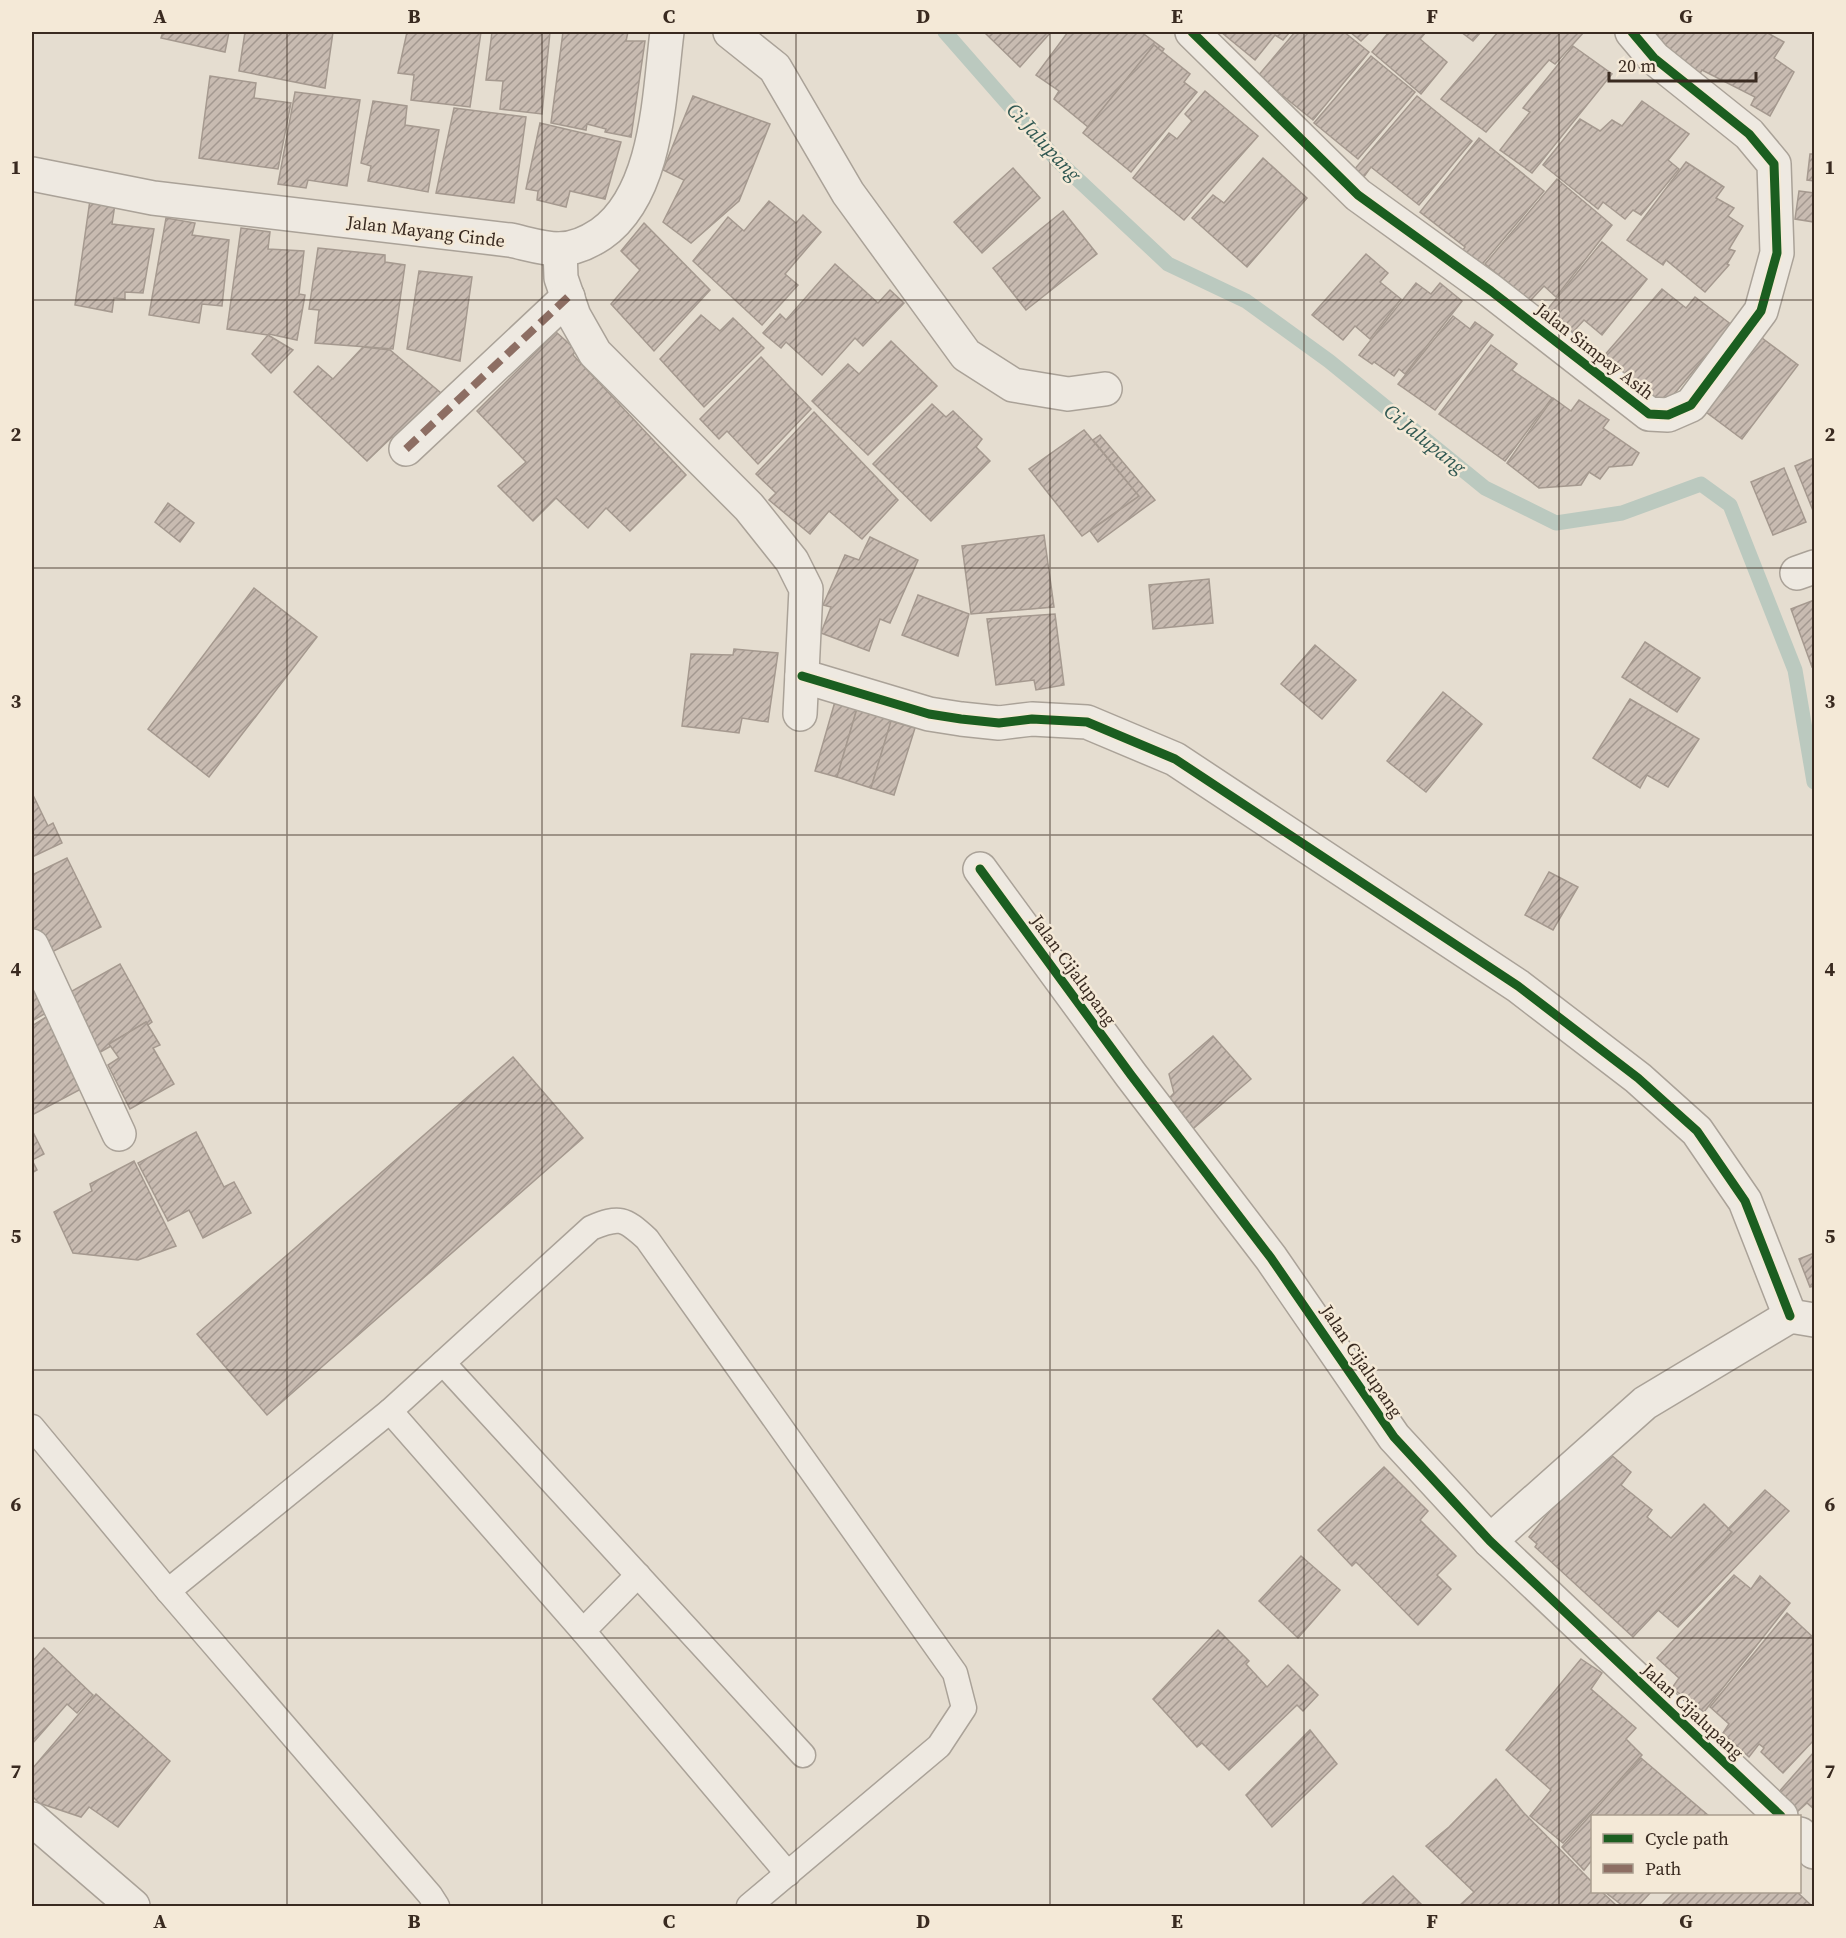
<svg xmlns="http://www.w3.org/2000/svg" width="1846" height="1938" viewBox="0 0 1846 1938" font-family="'Source Serif 4',serif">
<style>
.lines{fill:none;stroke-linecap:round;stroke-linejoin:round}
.stream{stroke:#bbc9bf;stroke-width:15}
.building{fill:url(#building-hatch);stroke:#a5998f;stroke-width:1.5}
.lane-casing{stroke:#aaa298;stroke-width:27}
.street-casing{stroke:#aaa298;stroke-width:36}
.lane{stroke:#eee9e1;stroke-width:24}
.street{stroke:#eee9e1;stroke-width:33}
.quiet{stroke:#8d6e63;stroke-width:8;stroke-dasharray:15 8;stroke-linecap:butt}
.cycleway-casing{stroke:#f4e9d7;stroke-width:13}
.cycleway{stroke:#1b5e20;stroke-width:9}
.grid{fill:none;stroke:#392a20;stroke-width:1.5;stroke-opacity:0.55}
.labels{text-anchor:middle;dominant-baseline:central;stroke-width:5;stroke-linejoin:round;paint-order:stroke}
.street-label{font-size:18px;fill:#392a20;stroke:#f4e9d7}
.water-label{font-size:20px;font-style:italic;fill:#305852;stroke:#f4e9d7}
.neatline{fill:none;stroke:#392a20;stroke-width:2}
.grid-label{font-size:20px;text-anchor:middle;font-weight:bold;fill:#392a20}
</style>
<defs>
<pattern id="building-hatch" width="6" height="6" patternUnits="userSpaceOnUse" patternTransform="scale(1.5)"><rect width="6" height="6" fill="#c8bbb1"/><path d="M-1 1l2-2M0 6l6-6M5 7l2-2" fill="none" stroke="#a39890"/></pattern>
</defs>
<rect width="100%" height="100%" fill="#e5ddd0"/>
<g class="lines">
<path class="stream" d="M945 32 1057 160 1168 264 1246 301 1329 361 1485 488 1556 523 1622 513 1701 484 1730 505 1795 670 1814 782"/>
</g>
<g class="building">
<path d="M163 32H229L225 52 161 38Z"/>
<path d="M245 32H333L325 88 239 71Z"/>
<path d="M407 32H481L470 107 411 100 414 75 398 73Z"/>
<path d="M492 32H550L542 114 500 109 503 81 486 80Z"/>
<path d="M563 32H628L626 41H645L631 137 605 132 606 129 587 124 586 130 551 123Z"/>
<path d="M984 32H1051L1020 67Z"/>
<path d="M1068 32H1141L1164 49 1162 52 1154 45 1088 127 1054 99 1059 91 1036 75Z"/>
<path d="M1221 32H1290L1283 40 1275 35 1255 60Z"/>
<path d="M1295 32H1344L1369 52 1313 120 1258 76Z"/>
<path d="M1350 32H1370L1361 41Z"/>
<path d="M1389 32H1426L1420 39 1447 62 1421 94 1372 52Z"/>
<path d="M1461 32H1481L1473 41Z"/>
<path d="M1498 32H1584L1555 64 1549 60 1486 132 1441 99Z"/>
<path d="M1653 32H1766L1784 42 1774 58 1794 72 1770 116 1751 105 1755 97 1702 70 1698 77 1646 43Z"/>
<path d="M1154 45 1190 74 1184 82 1197 92 1131 172 1083 133Z"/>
<path d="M1573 46 1612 74 1532 173 1500 150 1530 112 1523 108Z"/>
<path d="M1371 56 1415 92 1358 159 1314 123Z"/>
<path d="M210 76 256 83 254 98 291 103 278 169 199 158Z"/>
<path d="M1205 91 1258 136 1184 220 1133 178 1169 133 1177 139 1192 121 1185 114Z"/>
<path d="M295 92 360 100 347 186 308 180 306 188 278 184Z"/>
<path d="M693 96 770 124 739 201 691 243 663 222 684 180 663 170Z"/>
<path d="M1417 96 1472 141 1419 205 1371 167 1363 178 1353 171Z"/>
<path d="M373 101 407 106 405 125 439 130 428 192 368 181 371 166 361 163Z"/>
<path d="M1642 101 1689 134 1668 160 1679 169 1641 215 1633 210 1625 219 1603 202 1598 209 1543 165 1580 119 1600 131 1612 120 1622 126Z"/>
<path d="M454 108 526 117 514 203 436 193Z"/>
<path d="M540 123 621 142 605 199 570 191 566 207 537 200 538 191 526 189Z"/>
<path d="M1479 138 1544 191 1479 268 1461 253 1465 247 1420 212Z"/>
<path d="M1810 154H1814V181L1807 180Z"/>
<path d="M1263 158 1307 198 1247 267 1192 218 1213 195 1224 203Z"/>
<path d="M1686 162 1724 187 1716 198 1734 208 1728 216 1743 226 1729 249 1735 251 1727 264 1729 265 1705 292 1666 260 1663 265 1627 240Z"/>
<path d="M1013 168 1040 198 982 253 954 222Z"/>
<path d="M1557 179 1612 225 1556 297 1544 286 1530 301 1485 264Z"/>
<path d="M1799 191 1814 193V222L1795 219Z"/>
<path d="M90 200 115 204 112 224 154 229 143 293 125 292V299L114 298 112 312 75 305Z"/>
<path d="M769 201 796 223 803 215 821 232 785 274 798 285 762 325 693 261 728 217 744 231Z"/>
<path d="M1063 211 1097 254 1026 310 993 268Z"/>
<path d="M166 218 195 223 192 235 229 240 222 306 202 304 199 323 149 315Z"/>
<path d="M644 223 710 290 654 351 611 304 640 270 621 251Z"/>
<path d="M241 228 270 232 268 249 304 251 299 294 305 295 297 340 269 334 268 335 227 329Z"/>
<path d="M1602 242 1647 279 1602 335 1584 320 1573 332 1547 310Z"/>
<path d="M318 248 385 255V262L405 265 393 349 315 343 319 310 309 309Z"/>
<path d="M1366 254 1388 273 1380 282 1401 299 1370 339 1355 326 1343 340 1312 315Z"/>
<path d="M835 264 878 303 890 290 904 303 863 346 855 338 822 375 786 342 781 348 763 333 780 314 786 320Z"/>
<path d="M419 271 472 277 460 361 407 349Z"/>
<path d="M1416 283 1431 294 1440 283 1462 301 1405 374 1399 369 1394 376 1374 362 1372 364 1359 355Z"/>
<path d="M1662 289 1686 308 1695 297 1732 325 1663 407 1596 365Z"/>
<path d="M701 315 720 331 733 318 764 348 704 407 660 359Z"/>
<path d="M1453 316 1470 329 1475 322 1493 335 1435 410 1398 384Z"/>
<path d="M556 332 576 350 573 355 686 475 630 531 606 508 588 528 556 498 533 521 498 486 526 462 477 411Z"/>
<path d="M268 335 293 350 271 373 252 354Z"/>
<path d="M1758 335 1798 365 1742 439 1702 409Z"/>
<path d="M891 341 937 386 868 455 812 401 848 364 859 374Z"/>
<path d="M1491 345 1517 364 1512 370 1552 398 1505 461 1439 414Z"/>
<path d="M363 347 390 350 441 393 394 439 392 437 367 461 294 392 318 366 333 379Z"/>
<path d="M761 357 811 409 758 464 727 431 719 439 700 419Z"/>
<path d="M1553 398 1571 411 1579 400 1609 420 1603 428 1639 453 1632 465 1609 467 1600 479 1589 472 1581 485 1539 488 1507 463Z"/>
<path d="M932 404 946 417 953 411 982 439 976 447 990 461 931 521 873 464Z"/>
<path d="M814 412 898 500 862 539 829 511 810 534 769 500 776 493 756 474Z"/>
<path d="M1084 430 1139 496 1082 536 1029 469Z"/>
<path d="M1100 435 1155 500 1098 542 1090 531 1139 496 1093 440Z"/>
<path d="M1814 458V513L1795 466Z"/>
<path d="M1784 468 1806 522 1773 535 1751 482Z"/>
<path d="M168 503 194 523 180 542 155 522Z"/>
<path d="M1044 535 1054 607 971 614 962 546Z"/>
<path d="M870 537 918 560 890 623 880 619 869 651 821 633 831 607 823 605 845 555 859 560Z"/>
<path d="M1209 579 1213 623 1153 629 1149 585Z"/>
<path d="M254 588 317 637 209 777 148 729Z"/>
<path d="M918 595 969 614 958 656 902 635Z"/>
<path d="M1814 600V666L1812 667 1791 609Z"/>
<path d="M1055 614 1064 685 1036 690 1034 680 996 685 987 619Z"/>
<path d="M1645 642 1700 678 1677 712 1622 677Z"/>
<path d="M1315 645 1356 680 1322 719 1281 684Z"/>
<path d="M734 649 778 653 768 722 742 718 739 733 682 726 691 654 733 655Z"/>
<path d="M1443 692 1482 724 1426 792 1387 761Z"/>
<path d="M836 698 858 705 837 777 815 771Z"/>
<path d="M1630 699 1699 739 1668 787 1647 775 1640 788 1593 758Z"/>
<path d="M858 705 893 715 871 788 837 777Z"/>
<path d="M891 721 915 728 894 795 871 788Z"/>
<path d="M32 793 48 826 53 823 62 843 32 857Z"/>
<path d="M67 858 101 927 46 955 32 924V875Z"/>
<path d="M1549 872 1578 887 1553 930 1525 915Z"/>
<path d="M32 963 55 1008 32 1021Z"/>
<path d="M120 964 152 1022 148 1025 146 1022 109 1044 111 1046 97 1054 65 995Z"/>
<path d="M46 1017 83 1088 32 1115V1026Z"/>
<path d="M146 1022 160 1045 153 1048 174 1084 130 1109 108 1065 119 1058 109 1044Z"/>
<path d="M1213 1036 1251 1079 1187 1134 1161 1107 1174 1093 1169 1074Z"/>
<path d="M513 1057 583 1138 267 1415 197 1334Z"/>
<path d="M32 1130 44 1154 32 1160 37 1170 32 1173Z"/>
<path d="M196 1132 224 1187 234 1182 251 1213 203 1238 189 1210 168 1221 138 1163Z"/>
<path d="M134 1161 176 1246 138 1260 73 1253 54 1212 92 1191 90 1184Z"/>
<path d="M1814 1253V1286L1810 1287 1799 1259Z"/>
<path d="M1602 1447 1631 1472 1621 1485 1652 1510 1647 1517 1671 1538 1704 1504 1732 1532 1633 1637 1535 1547 1537 1544 1529 1537Z"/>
<path d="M1384 1467 1428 1511 1420 1520 1456 1556 1437 1575 1451 1589 1418 1625 1356 1562 1352 1566 1318 1530Z"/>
<path d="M1765 1490 1789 1511 1678 1627 1658 1610 1732 1532 1728 1529Z"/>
<path d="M1301 1556 1340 1590 1298 1638 1259 1601Z"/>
<path d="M1734 1575 1751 1589 1760 1576 1790 1603 1704 1712 1672 1688 1679 1678 1657 1658Z"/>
<path d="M1787 1613 1814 1638V1740L1783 1773 1761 1752 1764 1748 1759 1744 1749 1757 1723 1733 1729 1724 1710 1707Z"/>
<path d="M1218 1630 1249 1661 1246 1664 1267 1687 1288 1665 1318 1695 1303 1711 1297 1705 1229 1770 1202 1743 1197 1747 1153 1699Z"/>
<path d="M44 1648 93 1695 77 1713 67 1704 32 1744V1662Z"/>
<path d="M1581 1659 1602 1673 1591 1689 1636 1728 1626 1739 1642 1755 1563 1843 1530 1816 1551 1790 1506 1750Z"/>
<path d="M96 1694 170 1761 118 1827 89 1807 81 1817 39 1803 32 1796V1769Z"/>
<path d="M1310 1730 1337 1764 1272 1827 1246 1795Z"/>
<path d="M1814 1752V1809L1807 1803 1797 1812 1778 1793Z"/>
<path d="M1641 1758 1709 1816H1592V1860L1584 1870 1562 1847Z"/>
<path d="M1496 1779 1523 1812 1592 1882V1892H1602L1617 1906H1459L1474 1892 1426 1846 1449 1827Z"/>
<path d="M1393 1876 1423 1906H1360Z"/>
<path d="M1605 1892H1651L1638 1906H1623Z"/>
<path d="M1675 1892H1797L1812 1906H1661Z"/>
</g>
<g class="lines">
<g class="lane-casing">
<g id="lane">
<path d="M443 1363 803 1755"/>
<path d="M390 1411 591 1228C620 1216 624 1218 647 1239L955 1673 964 1708 939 1746 749 1906"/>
<path d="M32 1427 168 1591 430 1895 437 1906"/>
<path d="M168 1591 390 1411 583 1631 788 1874"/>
<path d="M583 1631 638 1575"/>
</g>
</g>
<g class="street-casing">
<g id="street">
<path d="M730 32 775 68 848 193 966 355 1013 385 1068 394 1105 389"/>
<path d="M1192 32 1358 195 1491 291 1649 414 1668 415 1691 405 1761 311 1777 253 1774 164 1749 134 1654 58 1632 32"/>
<path d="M32 174 153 198 510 240C525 243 543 249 559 249 574 249 589 242 601 234 658 194 659 95 667 32"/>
<path d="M560 249 561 278 574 316 595 353 749 507 792 561 806 589 800 714"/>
<path d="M406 449 568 297"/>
<path d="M1797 573 1814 567"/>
<path d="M802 676 929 714 961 719 999 723 1032 719 1087 722 1175 759 1518 986 1638 1078 1697 1131 1745 1201 1790 1316"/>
<path d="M980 869 1131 1075 1271 1258 1394 1437 1490 1541 1781 1816"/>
<path d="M32 946 119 1134"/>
<path d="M1490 1541 1645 1403 1790 1316 1814 1320"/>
<path d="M32 1819 133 1906"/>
<path d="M1800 1834 1814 1852"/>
</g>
</g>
<use href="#lane" class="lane"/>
<use href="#street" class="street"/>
<path class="quiet" d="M406 449 568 297"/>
<g class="cycleway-casing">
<g id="cycleway">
<path d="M1192 32 1358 195 1491 291 1649 414 1668 415 1691 405 1761 311 1777 253 1774 164 1749 134 1654 58 1632 32"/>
<path d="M802 676 929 714 961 719 999 723 1032 719 1087 722 1175 759 1518 986 1638 1078 1697 1131 1745 1201 1790 1316"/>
<path d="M980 869 1131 1075 1271 1258 1394 1437 1490 1541 1781 1816"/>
</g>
</g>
<use href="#cycleway" class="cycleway"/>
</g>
<path class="grid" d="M287 32V1906M542 32V1906M796 32V1906M1050 32V1906M1304 32V1906M1559 32V1906M32 300H1814M32 568H1814M32 835H1814M32 1103H1814M32 1370H1814M32 1638H1814"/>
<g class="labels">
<g class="street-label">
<text transform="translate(426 231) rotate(7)">Jalan Mayang Cinde</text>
<text transform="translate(1595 351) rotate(38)">Jalan Simpay Asih</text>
<text transform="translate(1074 970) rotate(54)">Jalan Cijalupang</text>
<text transform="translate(1362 1361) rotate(56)">Jalan Cijalupang</text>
<text transform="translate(1693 1711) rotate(43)">Jalan Cijalupang</text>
</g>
<g class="water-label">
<text transform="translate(1044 142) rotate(47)">Ci Jalupang</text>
<text transform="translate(1425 439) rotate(39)">Ci Jalupang</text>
</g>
</g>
<rect width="1846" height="1938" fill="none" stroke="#f4e9d7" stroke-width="66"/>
<rect x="1591" y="1815" width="210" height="78" fill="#f4e9d7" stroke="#a99d8e" stroke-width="1.5"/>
<rect x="1603" y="1834" width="30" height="9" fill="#1b5e20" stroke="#a99d8e" stroke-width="1.5"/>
<text x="1645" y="1845" font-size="18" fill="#392a20">Cycle path</text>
<rect x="1603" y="1864" width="30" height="9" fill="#8d6e63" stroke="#a99d8e" stroke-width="1.5"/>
<text x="1645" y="1875" font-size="18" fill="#392a20">Path</text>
<path d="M1609 72v9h147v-9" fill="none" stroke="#392a20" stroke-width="3"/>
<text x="1618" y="72" font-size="18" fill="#392a20" stroke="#f4e9d7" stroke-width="4.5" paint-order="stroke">20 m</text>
<rect x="33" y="33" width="1780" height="1872" class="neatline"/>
<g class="grid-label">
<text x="160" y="23">A</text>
<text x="414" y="23">B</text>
<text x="669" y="23">C</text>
<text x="923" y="23">D</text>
<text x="1177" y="23">E</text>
<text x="1432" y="23">F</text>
<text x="1686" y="23">G</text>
<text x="16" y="174">1</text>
<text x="1830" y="174">1</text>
<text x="16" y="441">2</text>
<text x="1830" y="441">2</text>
<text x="16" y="708">3</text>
<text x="1830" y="708">3</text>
<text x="16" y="976">4</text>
<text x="1830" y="976">4</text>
<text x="16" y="1243">5</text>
<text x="1830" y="1243">5</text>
<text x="16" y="1511">6</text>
<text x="1830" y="1511">6</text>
<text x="16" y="1778">7</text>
<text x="1830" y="1778">7</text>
<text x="160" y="1928">A</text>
<text x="414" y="1928">B</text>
<text x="669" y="1928">C</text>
<text x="923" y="1928">D</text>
<text x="1177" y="1928">E</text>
<text x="1432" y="1928">F</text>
<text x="1686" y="1928">G</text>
</g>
</svg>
